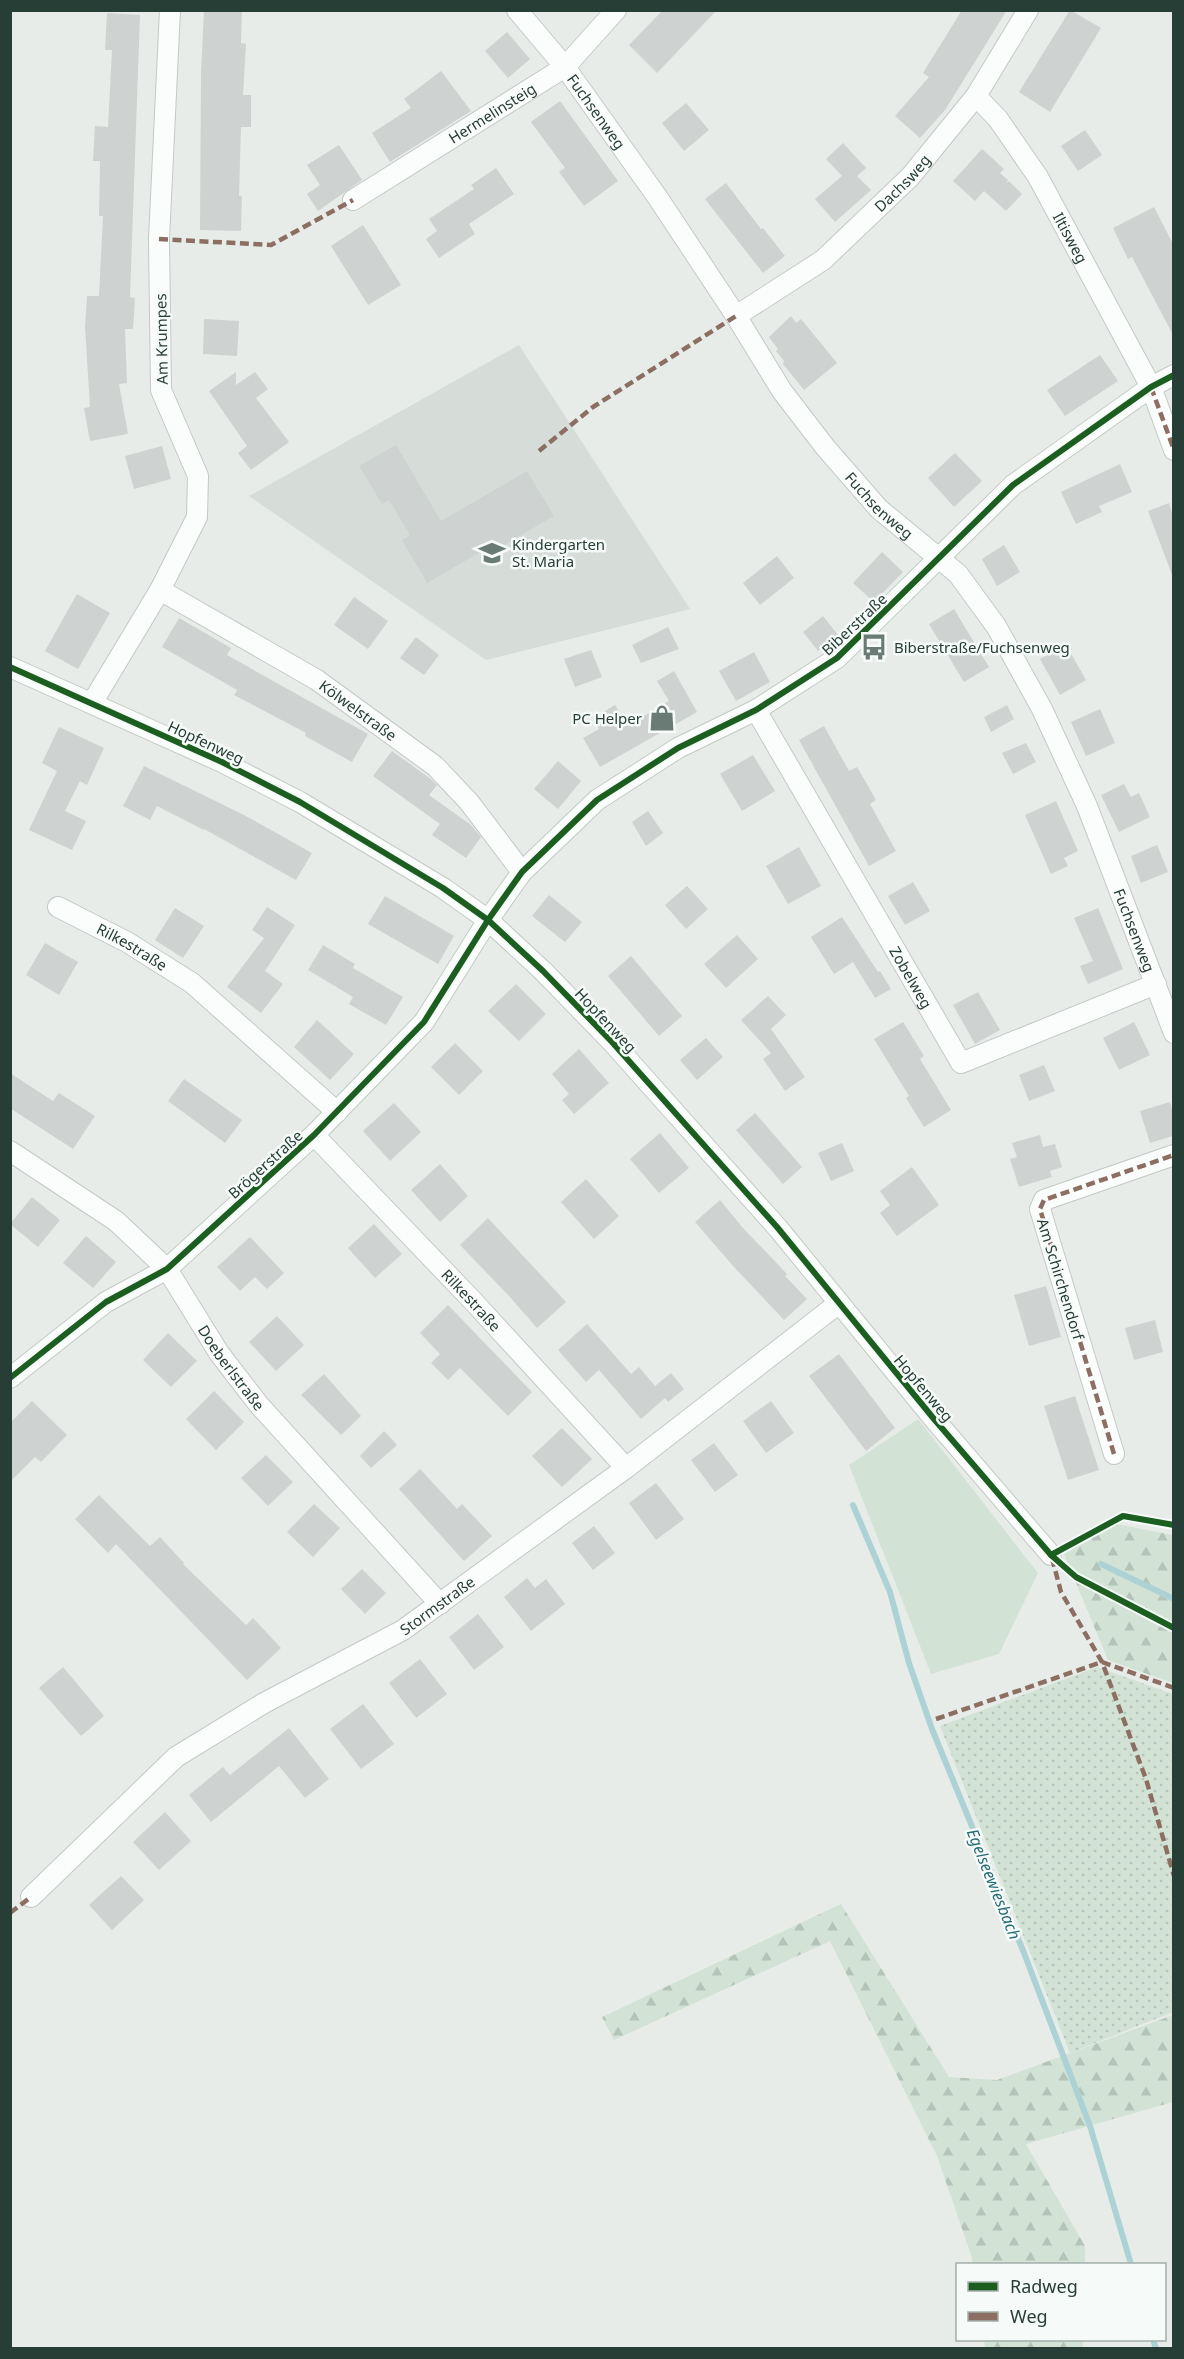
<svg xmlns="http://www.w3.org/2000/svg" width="1184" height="2359" viewBox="0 0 1184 2359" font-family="'Noto Sans',sans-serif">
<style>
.built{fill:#d6ddd9}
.grass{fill:url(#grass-dots)}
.forest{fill:url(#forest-firs)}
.pitch{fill:#d2e3d6}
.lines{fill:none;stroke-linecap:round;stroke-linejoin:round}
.stream{stroke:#acd2d5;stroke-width:6}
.building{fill:#ced3d1}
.minor-casing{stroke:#c4c9c6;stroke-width:22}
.minor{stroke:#fbfcfc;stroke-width:20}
.quiet{stroke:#8d6e63;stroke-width:4.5;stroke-dasharray:9 4.5;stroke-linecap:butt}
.cycleway-casing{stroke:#f6faf8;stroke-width:10}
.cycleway{stroke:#1b5e20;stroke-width:6}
.labels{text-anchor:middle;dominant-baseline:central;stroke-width:5;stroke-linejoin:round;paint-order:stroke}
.street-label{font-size:15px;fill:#263e36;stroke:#f6faf8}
.poi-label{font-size:15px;fill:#263e36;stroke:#f6faf8;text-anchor:start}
.water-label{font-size:16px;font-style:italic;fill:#256c75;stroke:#f6faf8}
</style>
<defs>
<pattern id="grass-dots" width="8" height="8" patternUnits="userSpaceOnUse" patternTransform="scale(1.5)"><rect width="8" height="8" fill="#d2e3d6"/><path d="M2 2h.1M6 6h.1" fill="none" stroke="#b4c4b8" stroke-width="1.8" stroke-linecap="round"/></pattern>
<pattern id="forest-firs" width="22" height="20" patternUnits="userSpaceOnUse" patternTransform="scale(1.5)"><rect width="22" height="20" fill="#d2e3d6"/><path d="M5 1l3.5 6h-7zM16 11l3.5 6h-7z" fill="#b4c4b8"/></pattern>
</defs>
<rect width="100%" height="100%" fill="#e7ece9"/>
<path class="built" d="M519 345 690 609 486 660 249 496Z"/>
<path class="grass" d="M1097 1667 1173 1694V2012L1070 2053 940 1726Z"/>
<g class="forest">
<path d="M1116 1524 1173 1535V1683L1108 1660 1064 1554Z"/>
<path d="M841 1904 949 2077 997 2080 1173 2015V2102L1026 2144 1085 2246V2264H973L971 2255 937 2156 830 1941 614 2040 602 2017Z"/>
<path d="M984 2340H1083V2348H985Z"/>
</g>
<path class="pitch" d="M918 1419 1038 1573 999 1654 931 1674 849 1465Z"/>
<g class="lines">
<g class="stream">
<path d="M853 1505 890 1592 909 1663 932 1729 1024 1953 1090 2126 1131 2264"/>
<path d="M1101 1564 1174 1599"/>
<path d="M1153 2340 1156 2348"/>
</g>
</g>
<g class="building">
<path d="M204 10H242L241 43 246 44 243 95H251V127H241L239 196H242L241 231 200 230 201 73Z"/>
<path d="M663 10H717L657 73 629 45Z"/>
<path d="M962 10H1007L945 110 920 138 895 116 929 77 923 73Z"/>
<path d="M1070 10 1101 28 1050 112 1019 92Z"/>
<path d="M107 13 140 15 130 297 135 298 133 329H125L127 383 119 384 128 434 90 441 84 408 90 407 85 327 87 296H99L103 216H99L100 161H93L95 126 108 127 112 50H105Z"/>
<path d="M507 32 530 59 508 78 485 51Z"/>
<path d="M441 71 471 111 390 162 372 133 411 108 404 99Z"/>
<path d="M560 101 618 181 584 206 559 172 565 168 531 122Z"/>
<path d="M686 103 709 130 684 151 662 123Z"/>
<path d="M1085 130 1102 155 1078 171 1061 146Z"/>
<path d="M843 143 866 168 857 176 871 190 835 222 815 199 842 176 826 159Z"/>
<path d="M339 145 362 180 318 211 307 194 320 185 307 165Z"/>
<path d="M982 149 1004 169 1000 173 1008 180 1006 183 1009 181 1022 194 1006 211 984 191 975 201 953 181Z"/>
<path d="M496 168 514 194 469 224 475 234 439 258 426 239 437 231 429 219 474 189 471 185Z"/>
<path d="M726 183 761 229 763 228 785 256 763 273 705 199Z"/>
<path d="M1154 207 1173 244V335L1132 257 1128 259 1113 228Z"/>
<path d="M363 225 401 285 368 305 331 246Z"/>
<path d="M791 316 796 323 801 319 837 363 804 390 783 364 784 361 776 351 778 349 769 337Z"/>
<path d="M204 319 239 321 237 356 203 354Z"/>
<path d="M1100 355 1118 381 1065 416 1047 390Z"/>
<path d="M236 372V385L255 372 268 389 256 398 289 442 251 470 238 453 247 446 209 391Z"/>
<path d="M396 445 441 521 527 471 554 516 492 552 489 547 427 583 402 540 410 535 389 500 382 504 359 466Z"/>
<path d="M162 446 171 479 134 489 125 456Z"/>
<path d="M955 453 982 481 954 507 928 478Z"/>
<path d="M1120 464 1132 492 1099 506 1102 512 1076 524 1061 492Z"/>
<path d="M1169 503 1173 516 1172 575 1148 511Z"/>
<path d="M1004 545 1020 572 997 586 982 559Z"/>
<path d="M882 552 903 572 874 602 853 583Z"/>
<path d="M777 556 794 578 760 605 743 583Z"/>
<path d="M77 594 110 613 78 669 45 651Z"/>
<path d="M354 597 388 621 368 649 334 625Z"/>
<path d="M954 609 989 667 964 682 929 624Z"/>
<path d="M823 616 838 635 818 651 803 632Z"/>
<path d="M179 618 231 648 227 655 368 734 352 762 305 736 306 733 234 695 237 690 162 647Z"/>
<path d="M668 627 679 649 641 663 632 645Z"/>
<path d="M416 637 439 655 424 675 400 658Z"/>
<path d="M1066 645 1086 680 1060 695 1040 659Z"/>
<path d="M591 650 602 677 575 687 564 659Z"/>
<path d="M754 652 770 682 736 701 719 671Z"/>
<path d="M674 671 697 712 600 767 583 738 599 729 593 718 615 705 627 726 669 701 657 681Z"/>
<path d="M1007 705 1014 719 991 732 984 717Z"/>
<path d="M1100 709 1115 743 1086 756 1071 722Z"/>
<path d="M824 726 849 771 857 767 867 784 876 800 870 804 896 851 869 866 799 740Z"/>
<path d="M59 727 104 748 87 785 80 781 65 811 86 821 72 850 29 830 57 771 42 763Z"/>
<path d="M1026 743 1036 762 1013 774 1002 753Z"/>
<path d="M392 751 432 780 437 785 429 795 471 825 481 837 466 858 432 835 440 824 373 776Z"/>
<path d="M753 755 775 791 742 811 720 774Z"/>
<path d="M558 761 581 781 558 809 534 789Z"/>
<path d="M144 766 244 815 312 853 296 880 204 829V830L157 806 150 820 123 806Z"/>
<path d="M1124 784 1131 797 1139 793 1150 817 1119 832 1101 795Z"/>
<path d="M1056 801 1078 851 1064 858 1068 866 1051 874 1025 815Z"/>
<path d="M648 811 663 833 646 846 632 822Z"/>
<path d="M1157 845 1168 872 1141 883 1131 856Z"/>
<path d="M799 847 821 886 788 904 766 866Z"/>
<path d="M913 882 930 911 905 925 888 896Z"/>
<path d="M687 886 708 909 686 929 665 905Z"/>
<path d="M549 895 582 922 565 942 532 916Z"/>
<path d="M385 896 454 936 438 964 368 924Z"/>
<path d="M267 907 295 925 265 971 283 984 261 1013 227 987 264 938 252 930Z"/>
<path d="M175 908 204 926 183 958 155 940Z"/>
<path d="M1098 908 1123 969 1088 984 1080 966 1093 961 1074 918Z"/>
<path d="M842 917 878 972 880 971 891 989 875 998 853 962 834 974 811 937Z"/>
<path d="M737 935 758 959 726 988 704 964Z"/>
<path d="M45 943 78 962 59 995 26 975Z"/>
<path d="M323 945 355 964 353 968 403 997 386 1025 349 1004 353 997 308 970Z"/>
<path d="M631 956 682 1016 659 1036 608 976Z"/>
<path d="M516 984 546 1014 519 1041 488 1011Z"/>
<path d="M978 992 1000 1030 975 1044 953 1005Z"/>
<path d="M768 996 786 1015 771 1029 805 1077 785 1091 763 1059 771 1053 741 1020Z"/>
<path d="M317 1020 354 1054 330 1080 294 1047Z"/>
<path d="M903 1022 924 1056 920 1059 951 1110 924 1127 906 1098 909 1096 874 1039Z"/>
<path d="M1134 1022 1150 1055 1119 1070 1103 1038Z"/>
<path d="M706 1038 723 1057 697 1080 680 1060Z"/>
<path d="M455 1043 483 1071 459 1095 431 1067Z"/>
<path d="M579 1049 609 1083 574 1114 562 1100 569 1094 552 1074Z"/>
<path d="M1044 1065 1055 1091 1029 1101 1019 1075Z"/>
<path d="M10 1073 53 1101 59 1093 95 1116 73 1149 10 1108Z"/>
<path d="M184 1079 242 1120 225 1143 168 1101Z"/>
<path d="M1170 1102 1173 1113V1136L1150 1143 1140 1111Z"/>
<path d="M394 1103 421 1132 390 1161 363 1131Z"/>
<path d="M755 1113 802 1167 783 1184 736 1130Z"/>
<path d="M660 1133 689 1168 659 1193 630 1159Z"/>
<path d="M1040 1135 1043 1147 1055 1144 1062 1167 1050 1171 1052 1177 1019 1187 1010 1159 1017 1157 1012 1143Z"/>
<path d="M842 1143 854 1171 831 1181 818 1153Z"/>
<path d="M440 1164 468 1196 440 1222 411 1190Z"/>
<path d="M912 1167 939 1205 897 1236 880 1213 890 1205 880 1191Z"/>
<path d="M586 1179 619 1216 594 1239 561 1202Z"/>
<path d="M32 1197 60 1220 38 1247 10 1224Z"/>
<path d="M720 1200 743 1228 787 1274 785 1276 807 1299 784 1320 734 1267 695 1222Z"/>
<path d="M488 1218 566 1302 537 1328 509 1296 460 1245Z"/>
<path d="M374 1224 402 1254 375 1278 348 1248Z"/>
<path d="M86 1236 116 1262 93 1288 63 1263Z"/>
<path d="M250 1237 284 1273 267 1289 255 1277 240 1291 217 1267Z"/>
<path d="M1046 1286 1061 1337 1029 1346 1014 1295Z"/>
<path d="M448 1305 532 1392 508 1416 460 1368 448 1380 431 1363 440 1354 420 1333Z"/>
<path d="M277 1316 304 1345 276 1371 249 1342Z"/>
<path d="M1155 1320 1163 1352 1134 1360 1125 1328Z"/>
<path d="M587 1324 631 1374 639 1367 655 1386 671 1373 684 1389 668 1402 665 1398 641 1419 599 1370 586 1382 558 1350Z"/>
<path d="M168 1333 197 1361 171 1387 143 1360Z"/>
<path d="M839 1354 895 1428 866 1451 809 1376Z"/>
<path d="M324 1374 361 1416 341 1435 301 1395Z"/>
<path d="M214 1391 244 1422 216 1450 186 1419Z"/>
<path d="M1075 1396 1099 1470 1068 1480 1044 1406Z"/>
<path d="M32 1401 67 1435 41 1462 35 1457 10 1482V1423Z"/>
<path d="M771 1401 794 1433 766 1453 743 1421Z"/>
<path d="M562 1428 592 1459 562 1487 532 1456Z"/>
<path d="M384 1431 397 1445 371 1468 360 1456Z"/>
<path d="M714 1443 738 1475 715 1492 691 1460Z"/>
<path d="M266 1455 293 1482 268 1506 241 1478Z"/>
<path d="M420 1469 457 1509 462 1504 492 1536 464 1561 399 1489Z"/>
<path d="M656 1483 684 1519 656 1540 629 1503Z"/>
<path d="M99 1495 150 1546 160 1537 184 1563 183 1564 246 1625 253 1618 281 1648 247 1680 116 1544 108 1553 75 1519Z"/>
<path d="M314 1504 340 1528 313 1557 287 1532Z"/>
<path d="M594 1526 615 1553 593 1570 572 1543Z"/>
<path d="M362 1569 386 1593 365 1614 341 1589Z"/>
<path d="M527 1578 535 1588 546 1579 565 1604 531 1631 504 1597Z"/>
<path d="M478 1614 504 1647 474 1670 449 1637Z"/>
<path d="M420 1659 447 1694 416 1718 389 1683Z"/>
<path d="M63 1667 104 1716 81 1736 39 1688Z"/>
<path d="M363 1704 394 1744 361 1769 330 1729Z"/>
<path d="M289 1728 329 1779 305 1798 279 1766 211 1822 189 1795 223 1767 230 1775Z"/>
<path d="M165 1812 191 1841 159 1870 133 1842Z"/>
<path d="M121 1876 144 1900 112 1930 89 1905Z"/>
</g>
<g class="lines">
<g class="minor-casing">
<g id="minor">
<path id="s1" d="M517 10 565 67 658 198 736 316 782 391 825 447 879 509 958 574 996 626 1042 709 1087 806 1174 1033"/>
<path id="s2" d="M976 96 998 119 1038 177 1151 387 1174 450"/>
<path id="s3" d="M353 200 565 67 616 10"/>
<path id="s4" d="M736 316 823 260 910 177 976 96 1028 10"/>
<path id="s5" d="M160 590 317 680 435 766 469 802 522 872"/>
<path d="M10 667 222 762 300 802 443 888 488 920 543 971 612 1042 777 1227 934 1419 1051 1555"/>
<path d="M92 703 160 590 197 517 198 476 161 390 159 239 170 10"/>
<path id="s6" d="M756 710 961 1063 1156 984"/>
<path id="s7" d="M58 907 127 942 192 983 337 1112"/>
<path id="s8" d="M314 1135 472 1300 626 1468"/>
<path id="s9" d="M10 1151 116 1221 167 1269 219 1353 259 1405 440 1604"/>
<path d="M10 1378 106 1302 167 1269 314 1135 424 1022 488 920 522 872 597 800 678 748 756 710 837 658 1013 485 1151 387 1174 375"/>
<path d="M1114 1454 1040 1209 1044 1200 1174 1155"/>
<path id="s10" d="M31 1897 176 1757 264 1703 403 1630 626 1468 839 1303"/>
</g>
</g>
<use href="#minor" class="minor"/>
<g class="quiet">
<path d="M159 239 271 245 353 200"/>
<path d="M1151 387 1174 450"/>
<path d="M539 451 593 407 736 316"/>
<path d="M1114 1454 1040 1209 1044 1200 1174 1155"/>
<path d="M1052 1558 1061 1592 1102 1662 1146 1779 1174 1876"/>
<path d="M936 1719 1102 1662 1174 1688"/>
<path d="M10 1913 31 1897"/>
</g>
<g class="cycleway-casing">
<g id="cycleway">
<path d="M10 667 222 762 300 802 443 888 488 920 543 971 612 1042 777 1227 934 1419 1051 1555 1076 1577 1174 1628"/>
<path d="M10 1378 106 1302 167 1269 314 1135 424 1022 488 920 522 872 597 800 678 748 756 710 837 658 1013 485 1151 387 1174 375"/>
<path d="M1051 1555 1123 1516 1174 1525"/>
</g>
</g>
<use href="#cycleway" class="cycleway"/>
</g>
<defs>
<g id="school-bare" transform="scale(2.07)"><path d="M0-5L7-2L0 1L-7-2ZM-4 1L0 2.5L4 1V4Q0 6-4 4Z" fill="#6a7b75" stroke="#f6faf8" stroke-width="2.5" paint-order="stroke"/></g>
<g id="bus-bare" transform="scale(2.07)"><path d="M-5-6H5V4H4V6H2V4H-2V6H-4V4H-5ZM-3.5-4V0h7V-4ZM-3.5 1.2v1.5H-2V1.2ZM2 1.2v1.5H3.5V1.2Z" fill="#6a7b75" stroke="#f6faf8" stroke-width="2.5" paint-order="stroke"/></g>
<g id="shop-bare" transform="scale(2.07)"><path d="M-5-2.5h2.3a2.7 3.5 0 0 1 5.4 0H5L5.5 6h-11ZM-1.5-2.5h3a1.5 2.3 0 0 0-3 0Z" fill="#6a7b75" stroke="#f6faf8" stroke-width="2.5" paint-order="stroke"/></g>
</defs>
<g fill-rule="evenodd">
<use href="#school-bare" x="492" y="553"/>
<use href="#bus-bare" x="874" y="647"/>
<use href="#shop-bare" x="662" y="718"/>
</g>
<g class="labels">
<g class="street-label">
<text stroke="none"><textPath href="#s1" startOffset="129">Fuchsenweg</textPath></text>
<text stroke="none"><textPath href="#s3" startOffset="164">Hermelinsteig</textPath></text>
<text stroke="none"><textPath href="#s4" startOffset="214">Dachsweg</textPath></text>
<text stroke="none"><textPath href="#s2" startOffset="171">Iltisweg</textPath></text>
<text transform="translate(161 339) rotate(-91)">Am Krumpes</text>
<text stroke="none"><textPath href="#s1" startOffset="615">Fuchsenweg</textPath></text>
<text transform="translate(854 624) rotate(-43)">Biberstraße</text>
<text stroke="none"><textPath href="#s5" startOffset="232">Kölwelstraße</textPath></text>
<text transform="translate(206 742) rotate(25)">Hopfenweg</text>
<text stroke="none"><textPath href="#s1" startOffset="1119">Fuchsenweg</textPath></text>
<text stroke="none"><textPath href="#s7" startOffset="84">Rilkestraße</textPath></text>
<text stroke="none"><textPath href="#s6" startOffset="309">Zobelweg</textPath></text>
<text transform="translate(606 1020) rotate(47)">Hopfenweg</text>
<text transform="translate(265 1164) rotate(-42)">Brögerstraße</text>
<text transform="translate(1061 1279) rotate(73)">Am Schirchendorf</text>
<text stroke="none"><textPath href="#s8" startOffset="228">Rilkestraße</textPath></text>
<text stroke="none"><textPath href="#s9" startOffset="315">Doeberlstraße</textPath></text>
<text transform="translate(924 1388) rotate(50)">Hopfenweg</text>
<text stroke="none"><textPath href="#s10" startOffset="504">Stormstraße</textPath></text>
</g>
<g class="poi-label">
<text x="512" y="544">Kindergarten<tspan x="512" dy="17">St. Maria</tspan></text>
<text x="894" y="647">Biberstraße/Fuchsenweg</text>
<text x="642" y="718" text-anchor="end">PC Helper</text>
</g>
<g class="water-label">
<text transform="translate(994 1884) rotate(68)">Egelseewiesbach</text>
</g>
</g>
<rect width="1184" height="2359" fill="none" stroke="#263e36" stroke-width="24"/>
<rect x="956" y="2263" width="210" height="78" fill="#f6faf8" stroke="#a3afaa" stroke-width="1.5"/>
<rect x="968" y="2282" width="30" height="9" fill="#1b5e20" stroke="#a3afaa" stroke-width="1.5"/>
<text x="1010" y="2293" font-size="18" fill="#263e36">Radweg</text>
<rect x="968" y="2312" width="30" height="9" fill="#8d6e63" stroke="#a3afaa" stroke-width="1.5"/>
<text x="1010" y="2323" font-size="18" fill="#263e36">Weg</text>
</svg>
